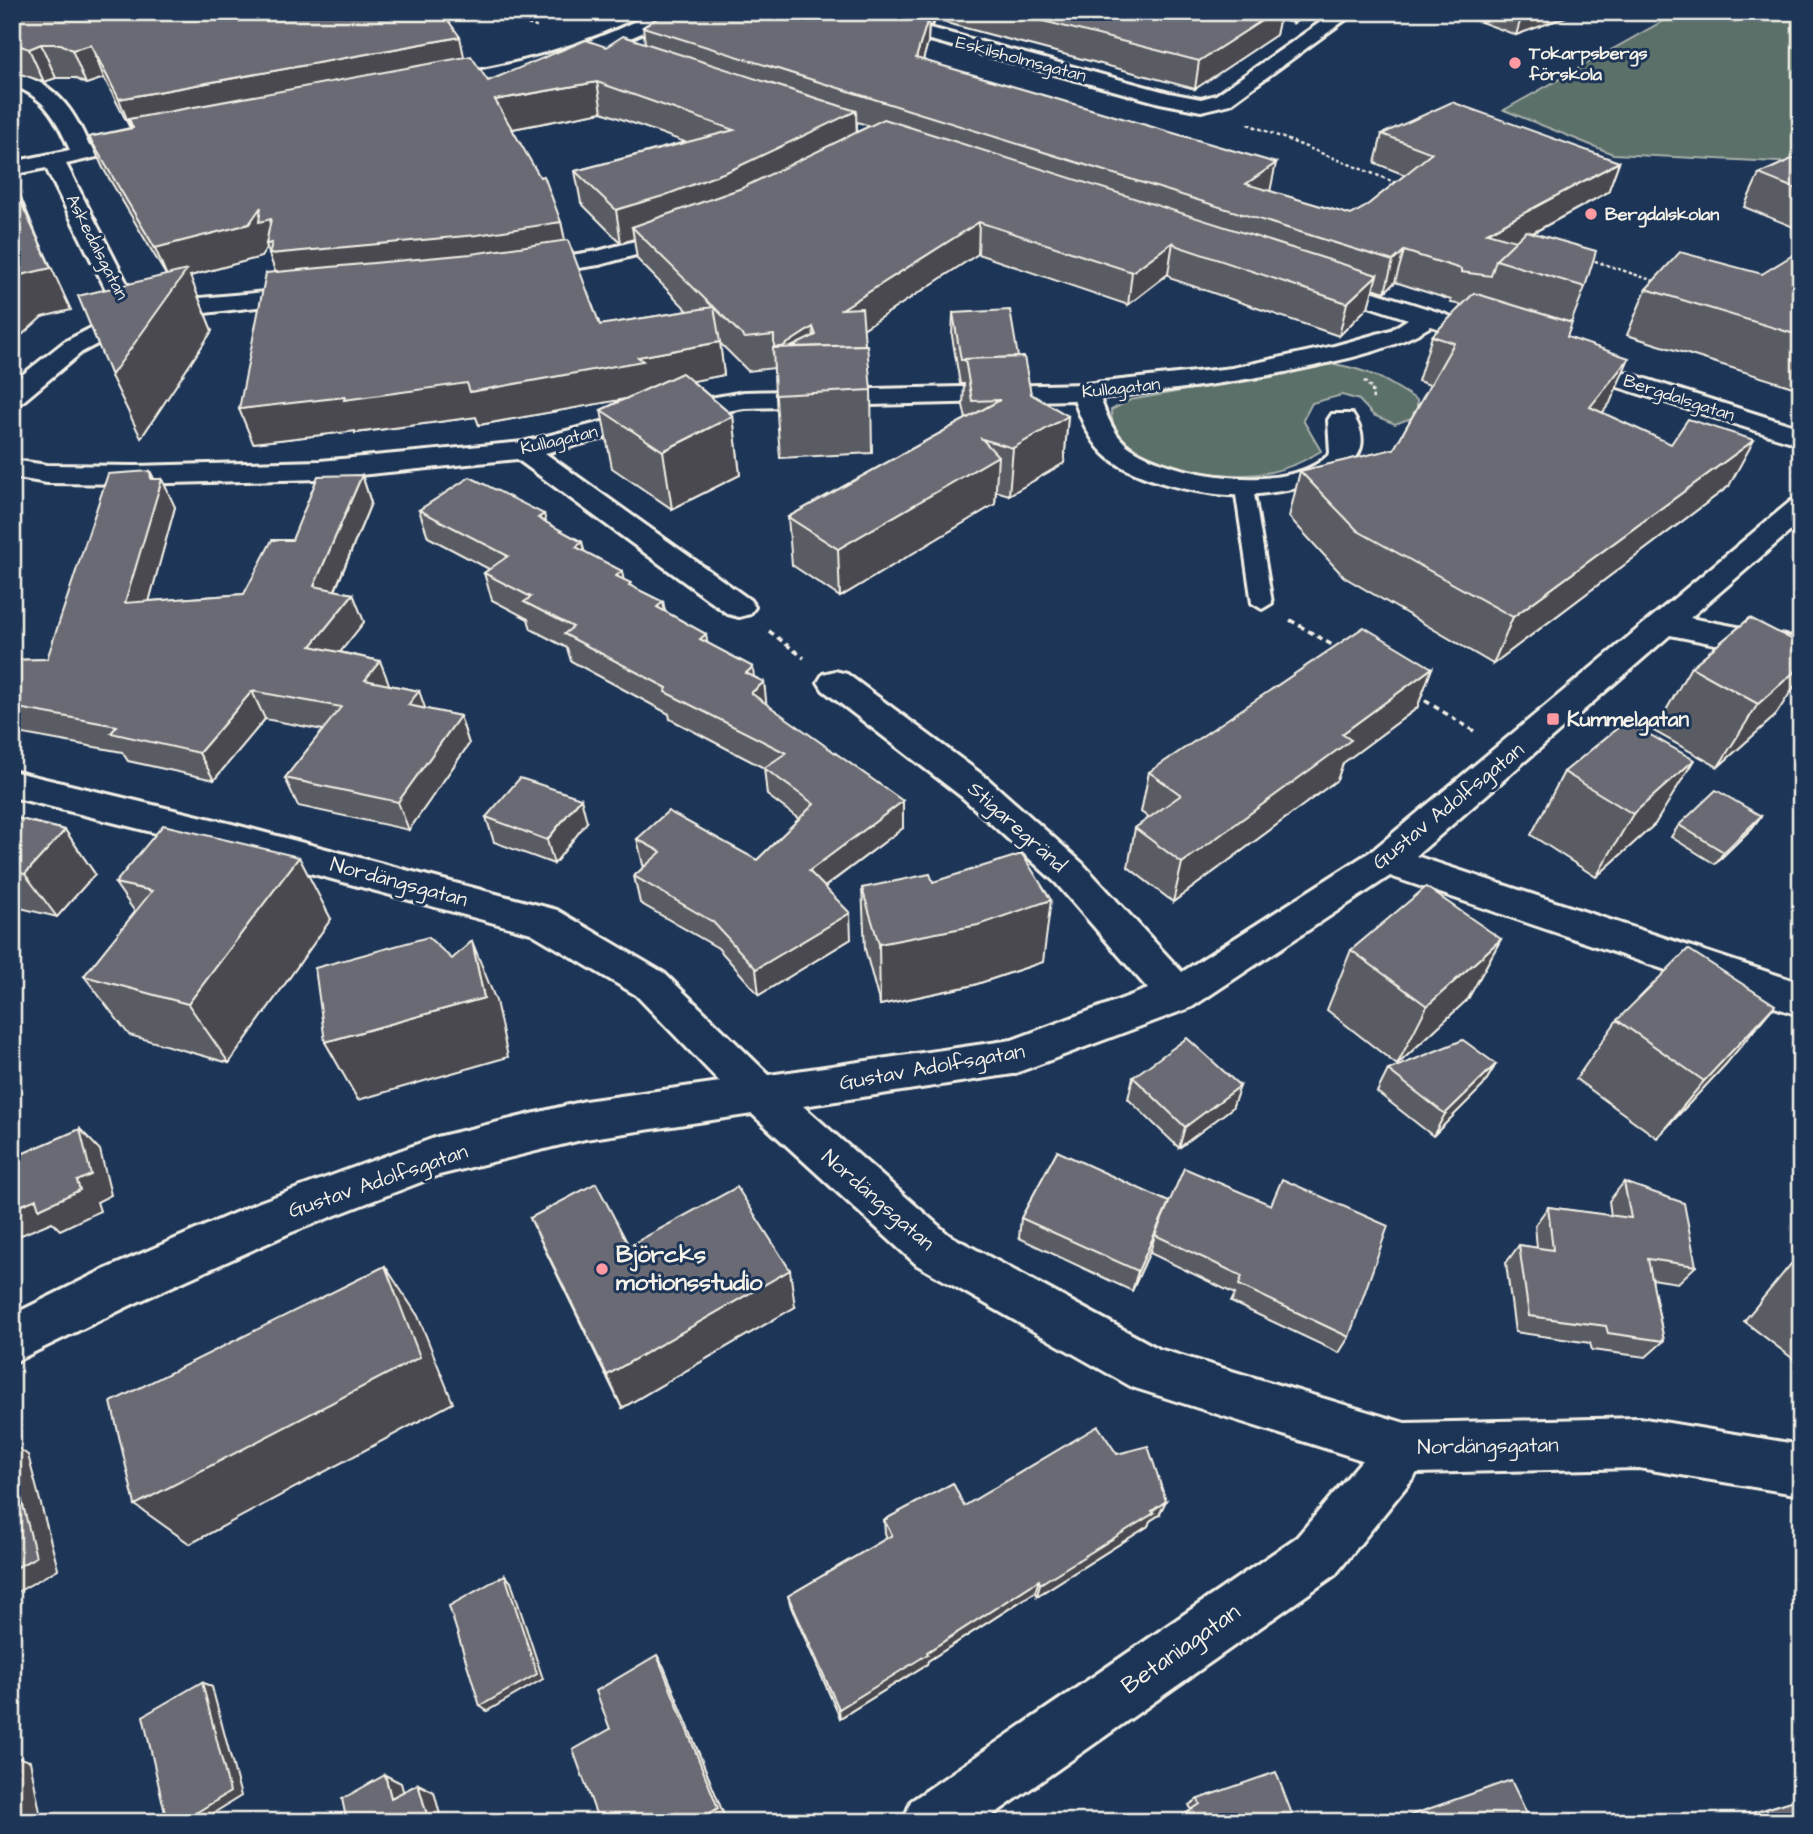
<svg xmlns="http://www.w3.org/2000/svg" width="1813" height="1834" viewBox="0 0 1813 1834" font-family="'Architects Daughter',sans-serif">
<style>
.green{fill:#5c706b;stroke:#a8b0aa;stroke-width:2}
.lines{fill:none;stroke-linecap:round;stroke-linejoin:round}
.lane-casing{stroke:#f4f1e8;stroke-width:6}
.street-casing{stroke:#f4f1e8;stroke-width:6}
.path-far1{stroke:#f4f1e8;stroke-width:2.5;stroke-dasharray:3.5 2.5;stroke-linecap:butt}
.path{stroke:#f4f1e8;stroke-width:3.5;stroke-dasharray:6 4.5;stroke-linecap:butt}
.lane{fill:#1d3557;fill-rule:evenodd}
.street{fill:#1d3557;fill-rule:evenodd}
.wall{fill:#5a5b63;stroke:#f4f1e8;stroke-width:2;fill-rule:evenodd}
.shaded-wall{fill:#4a4a50;stroke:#f4f1e8;stroke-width:2}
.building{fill:#696a73;stroke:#f4f1e8;stroke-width:2}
.poi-dot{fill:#ff9aa2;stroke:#1d3557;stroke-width:2.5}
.labels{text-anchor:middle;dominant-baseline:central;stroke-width:6;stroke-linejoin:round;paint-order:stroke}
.far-poi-label{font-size:18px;font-weight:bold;fill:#f4f1e8;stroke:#1d3557;text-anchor:start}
.far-street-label{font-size:18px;fill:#f4f1e8;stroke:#1d3557}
.poi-label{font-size:21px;font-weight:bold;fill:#f4f1e8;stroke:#1d3557;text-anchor:start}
.street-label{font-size:21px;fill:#f4f1e8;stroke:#1d3557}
.near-poi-label{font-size:24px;font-weight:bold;fill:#f4f1e8;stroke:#1d3557;text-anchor:start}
.near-street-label{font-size:24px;fill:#f4f1e8;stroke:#1d3557}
</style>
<rect width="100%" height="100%" fill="#1d3557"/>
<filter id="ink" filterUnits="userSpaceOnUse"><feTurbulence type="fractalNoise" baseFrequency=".0143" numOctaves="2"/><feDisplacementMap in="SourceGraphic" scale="14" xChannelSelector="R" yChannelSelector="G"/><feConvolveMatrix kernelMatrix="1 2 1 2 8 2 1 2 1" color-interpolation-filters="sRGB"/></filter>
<g filter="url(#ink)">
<g class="green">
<path d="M1679 12H1801V163L1613 154 1504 110Z"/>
<path d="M1334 364C1372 371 1384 379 1417 400V416L1395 424 1373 415 1359 400 1342 395 1312 403 1303 420 1321 451C1305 461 1289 468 1271 472 1228 482 1111 468 1111 410L1130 400Z"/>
</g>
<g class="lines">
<g class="lane-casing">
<path id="lane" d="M1244 482 1253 488 1272 603 1262 609 1252 603 1235 488Z"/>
</g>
<g class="street-casing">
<g id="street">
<path d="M653 12H676L644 32 588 56 525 74 433 91 423 85 433 79C511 66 583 50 653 12Z"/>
<path d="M823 12H857L938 30 1169 93 1201 99 1216 95 1335 12H1356L1230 104 1201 111 1160 103 934 41 826 16Z"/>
<path d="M12 72C55 83 73 108 89 146L147 134 158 140 154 144 66 164 140 309 189 299 311 288 320 290 323 295 320 300 143 320 82 352 21 403 12 405V383L64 342 118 314 46 168 12 175V162L70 150C56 118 46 98 12 85Z"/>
<path d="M687 227 695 229 699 234 695 239 599 265 524 276 516 274 512 269 516 264 524 262 598 251Z"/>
<path d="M1320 275 1438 312 1455 318 1459 323 1455 328 1446 331 1431 326C1396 348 1355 357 1314 366 1243 382 1173 390 1100 398 1107 417 1114 436 1131 448 1173 477 1293 496 1330 453L1328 420 1332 414H1352C1398 481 1267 497 1228 495 1194 493 1138 480 1110 459 1092 445 1082 422 1074 400L744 408 666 422 545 453 750 600 755 607 750 614 739 617 728 614 517 459 320 479 135 484 47 483 12 477V460L47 465 135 466 320 461 523 442 665 406 744 392 1085 384 1232 368 1334 346 1391 330 1408 319 1311 287 1308 282 1311 277Z"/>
<path d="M1570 355 1801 428V445L1561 369 1557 363 1561 357Z"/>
<path d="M1801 498V522L1690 618 1801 639V661L1670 635 1416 856 1801 983V1016L1390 876 1192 1007 1013 1074 803 1106 949 1235 1159 1349 1405 1423 1639 1418 1801 1445V1495L1639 1468 1417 1473 1335 1575 983 1822H903L911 1801 1297 1537 1362 1460 1132 1387 917 1265 752 1114 585 1139 439 1175 292 1232 133 1304 12 1363V1315L99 1272 260 1202 437 1137 585 1101 720 1082 636 995 531 933 232 852 12 797V771L232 824 557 910 664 973 769 1075 1012 1040 1148 989 1056 883 962 797 823 690 818 682 823 674 835 671 847 674 988 779 1082 863 1182 972 1373 850 1791 501Z"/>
</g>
</g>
<g class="path-far1">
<path d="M494 12 539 28"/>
<path d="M1248 124 1399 184"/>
<path d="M1589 259 1657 282"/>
<path d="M1364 381 1372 389 1373 400"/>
</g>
<g class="path">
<path d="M1290 620 1339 649"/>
<path d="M769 631 804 658"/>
<path d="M1416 695 1474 731"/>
</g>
<use href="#lane" class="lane"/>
<use href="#street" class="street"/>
</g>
<g class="wall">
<path d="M12 12 464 57 488 81 606 47 645 43 643 27 667 12H1311L1294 23 1279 20 1276 35 1195 89 935 20 933 26 929 25 928 42 923 60 1270 191 1351 215 1365 207 1405 175 1375 163 1382 134 1619 162 1608 192 1533 233 1585 287 1571 323 1567 337 1610 403 1602 413 1729 486 1493 664 1344 577 1289 517 1300 471 1394 449 1430 385 1418 381 1432 336 1463 305 1451 303V300L1395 282 1385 292 1373 288 1368 307 1339 336 1172 279 1168 274 1128 305 978 254 863 329 871 390 872 453 780 458 774 368 748 371 720 343 724 375 692 381 733 416 740 475 672 509 612 468 601 410 624 399 479 425 476 417 355 433V431L253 443 276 272 267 248 261 257 190 276 212 331 141 438 166 275 103 168 89 137 130 128 104 78 86 84 75 78H56L44 82 12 71ZM602 112 685 142 575 171 581 203 621 243 634 239 637 259 688 311 600 325 565 241 561 222 512 129ZM857 122 870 126 857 132Z"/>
<path d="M1469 12H1579L1516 35 1467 17Z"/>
<path d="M1801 155V230L1744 207 1759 174Z"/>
<path d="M1762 274 1801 336V386L1799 389 1627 335 1646 289Z"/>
<path d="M953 313 1018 357 1031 394 1068 416 1064 463 1009 495 996 491 995 504 840 597 792 565 788 517 966 419 963 405 964 384H960L952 336Z"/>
<path d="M150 471 154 479 175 507 149 601 244 594 292 540 362 475 371 503 335 591 353 594 364 622 340 652 380 661 389 685 419 691 425 709 460 716 469 744 409 830 298 806 285 778 323 730 265 719 214 780 128 761 122 752 12 732V660L47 659Z"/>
<path d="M419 510 546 523 582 542 584 551 632 587 663 602 665 612 754 677 764 682 766 704 903 828 825 887 851 939 759 995 718 948 640 903 634 876 645 866 643 865 637 839 757 860 799 819 767 795 764 768 670 719 669 714 571 661 567 648 531 629 528 619 492 600 484 573 489 569 428 537Z"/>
<path d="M1750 618 1775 716 1718 767 1654 731 1691 667Z"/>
<path d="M1432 668 1417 708 1343 763 1337 780 1173 902 1128 867 1135 828 1149 818 1141 812 1149 772Z"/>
<path d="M1564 772 1655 824 1596 877 1531 835Z"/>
<path d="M1761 816 1752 828 1715 864 1671 837 1679 825Z"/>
<path d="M12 817 65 830 95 874 57 917 12 906Z"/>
<path d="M486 817 587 822 554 864 494 842Z"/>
<path d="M933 882 1043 962 974 985 880 1005 865 949 862 888Z"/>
<path d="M115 883 331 919 229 1063 129 1035 84 976 135 912Z"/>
<path d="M1501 939 1468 999 1397 1065 1327 1010 1351 950Z"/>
<path d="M1617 1020 1726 1064 1657 1138 1576 1079Z"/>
<path d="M1496 1064 1483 1086 1433 1136 1377 1092 1388 1070Z"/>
<path d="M1133 1077 1240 1086 1232 1108 1179 1148 1128 1099Z"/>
<path d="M1057 1151 1349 1337 1339 1353 1231 1302 1235 1294 1150 1253 1151 1249 1132 1291 1019 1238 1021 1218Z"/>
<path d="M1624 1182 1696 1266 1678 1283 1652 1279 1664 1341 1646 1357 1592 1350 1590 1343 1515 1332 1506 1263 1519 1245 1537 1248 1535 1225 1548 1207 1611 1216 1609 1201Z"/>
<path d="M530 1218 629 1246 795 1307 622 1408 548 1256Z"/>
<path d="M1801 1256V1365L1744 1321 1791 1264Z"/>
<path d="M964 1506 1159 1515 1150 1521 1148 1526 1037 1596 1035 1592 928 1661 927 1664 840 1718 791 1607 788 1596 887 1538 885 1533 884 1520Z"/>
<path d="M1801 1798V1822H1745L1742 1816Z"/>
<path d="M1198 1799 1295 1822 1192 1810 1189 1805Z"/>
</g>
<g class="shaded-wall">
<path d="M933 12H935V20L933 26Z"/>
<path d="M1275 12H1281L1276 35 1195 89 1199 61Z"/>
<path d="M1297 12H1311L1294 23Z"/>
<path d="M1523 12H1579L1516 35Z"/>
<path d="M929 15 928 42 916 86V58Z"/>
<path d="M460 37 467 71 129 119 135 134H133L119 99Z"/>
<path d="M41 44 56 78 44 82 29 49Z"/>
<path d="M91 45 104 78 86 84 72 50Z"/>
<path d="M12 75 19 91 12 94Z"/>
<path d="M597 82 602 112 502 131 495 100Z"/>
<path d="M856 111 857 142 734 202 632 227 634 239 621 243 616 210Z"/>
<path d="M1619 162 1608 192 1477 263 1487 233Z"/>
<path d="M1276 163 1270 192 1241 214 1246 184Z"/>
<path d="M12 176 37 236 71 310 42 317 12 344Z"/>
<path d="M261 207 271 219 272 243 266 244 267 248 261 257 190 276 212 331 141 438 111 376 169 281 155 248Z"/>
<path d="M561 222 568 254 281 288 269 254Z"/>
<path d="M979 222 978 254 843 342 842 309Z"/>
<path d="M1173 242 1168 274 1128 305 1132 272Z"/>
<path d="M1404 251 1395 282 1385 292 1393 261Z"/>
<path d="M1377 275 1368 307 1339 336 1347 303Z"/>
<path d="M813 327 815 354 774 352Z"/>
<path d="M720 342 724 375 648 390V395L479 425 476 417 355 433V431L253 443 239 409 638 357Z"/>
<path d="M1629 358 1610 403 1571 453 1590 407Z"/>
<path d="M733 416 740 475 672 509 663 451Z"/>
<path d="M1068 416 1064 463 1009 495 1013 448Z"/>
<path d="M1754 440 1729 486 1493 664 1513 617Z"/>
<path d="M998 456 995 504 840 597 838 549Z"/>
<path d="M150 471 159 489 162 479 175 507 141 631 125 603 151 479Z"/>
<path d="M362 475 371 503 325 614 314 586Z"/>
<path d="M544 514 551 541 538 518Z"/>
<path d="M582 542 588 569 576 547Z"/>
<path d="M622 571 627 599 616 576Z"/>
<path d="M353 594 364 622 322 675 311 646Z"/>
<path d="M663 602 668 629 657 607Z"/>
<path d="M706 634 710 661 700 639Z"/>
<path d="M380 661 391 689 365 680Z"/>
<path d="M1801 666V676L1775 716 1718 767 1758 704Z"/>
<path d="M753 667 755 690 764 682 767 709 754 720 746 673Z"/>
<path d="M1432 668 1417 708 1343 763 1337 780 1173 902 1182 863 1342 734Z"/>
<path d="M252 691 265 719 214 780 199 753Z"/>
<path d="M419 691 429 719 408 705Z"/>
<path d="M460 716 469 744 409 830 398 802Z"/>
<path d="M1694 760 1655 824 1596 877 1633 814Z"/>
<path d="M581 798 587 822 554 864 547 840Z"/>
<path d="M903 801V828L811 897 809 871Z"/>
<path d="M1761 816 1752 828 1715 864 1724 852Z"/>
<path d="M65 830 95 874 57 917 25 874Z"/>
<path d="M299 857 331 919 229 1063 188 1004Z"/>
<path d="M1051 900 1043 962 974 985 880 1005 879 944Z"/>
<path d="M850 913 851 939 759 995 756 969Z"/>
<path d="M1501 939 1468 999 1397 1065 1427 1006Z"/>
<path d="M472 941 496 1001 508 1057 358 1100 325 1042 484 998Z"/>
<path d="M1775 1005 1726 1064 1657 1138 1704 1081Z"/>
<path d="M1496 1064 1483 1086 1433 1136 1445 1114Z"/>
<path d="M1240 1086 1232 1108 1179 1148 1185 1127Z"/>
<path d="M80 1129 100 1150 111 1195 97 1202 100 1211 60 1230 52 1222 12 1239V1209L77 1181Z"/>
<path d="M1169 1202 1155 1235 1151 1249 1132 1291 1138 1271Z"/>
<path d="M385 1266 418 1316 453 1403 190 1544 135 1505Z"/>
<path d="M790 1270 795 1307 622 1408 607 1375Z"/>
<path d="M12 1444 28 1455 58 1569 12 1595Z"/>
<path d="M1166 1501 1159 1515 1150 1521 1148 1526 1037 1596 1040 1584Z"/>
<path d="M505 1575 511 1582 543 1679 487 1711 480 1706Z"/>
<path d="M1039 1580 1035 1592 928 1661 927 1664 840 1718 839 1709Z"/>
<path d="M657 1655 664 1667 724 1815 713 1822H696Z"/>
<path d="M202 1682 212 1687 241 1796 199 1822H181Z"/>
<path d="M12 1756 30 1761 42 1822H12Z"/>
<path d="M385 1775 401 1783 407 1805 391 1798Z"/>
<path d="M418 1784 434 1792 442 1822H429Z"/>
</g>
<g class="building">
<path d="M12 12H442L460 37 119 99 91 45 72 50 61 44H41L29 49 12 43Z"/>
<path d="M667 12H916L929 15 916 58 1276 163 1246 184 1351 215 1365 207 1432 153 1382 134 1452 102 1619 162 1487 233 1516 241 1496 260 1491 276 1461 272V269L1404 251 1393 261 643 27Z"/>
<path d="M1008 12H1275L1199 61Z"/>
<path d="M623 36 856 111 731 170 663 196 616 210 575 171 734 130 597 82 495 100 540 177 544 176 561 222 477 235 269 254 272 243 266 244 271 219 259 222 261 207 249 224 155 248 89 137 133 128 129 119 471 56 488 81 586 40 606 47Z"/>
<path d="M884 119 1377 275 1347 303 1177 246 1173 242 1132 272 979 222 842 309 862 308 865 345 791 347 816 335 813 327 782 347H774V335L745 338 714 307 720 342 638 357 643 361 470 392 467 383 344 400 345 397 239 409 266 273 471 254 568 240 600 325 713 307 632 227 742 188Z"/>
<path d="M1801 155V191L1759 174Z"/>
<path d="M12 181 19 199 18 196 12 199Z"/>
<path d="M18 196 51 268 21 275 12 283V199Z"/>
<path d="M1526 231 1596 251 1585 287 1496 260Z"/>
<path d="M1801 250V336L1646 289 1680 252 1762 274Z"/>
<path d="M187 270 111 376 78 296Z"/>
<path d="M1474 293 1572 323 1567 337 1629 358 1590 407 1671 444 1688 419 1754 440 1513 617 1358 531 1300 471 1394 449 1454 343 1432 336Z"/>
<path d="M1010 310 1018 357 965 359V360H961L953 313Z"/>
<path d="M867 345 871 390 775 395 773 348Z"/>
<path d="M1024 357 1031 394 1068 416 1013 448 982 439 998 456 838 549 788 517 1000 400 972 401 965 359Z"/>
<path d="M682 373 733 416 663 451 601 410Z"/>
<path d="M150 471 151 479H162L125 603 244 594 272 540H292L318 476 362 475 314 586 353 594 311 646 380 661 365 680 419 691 408 705 460 716 398 802 285 778 341 707 252 691 199 753 111 733 117 726 12 707V660L47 659 108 474Z"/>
<path d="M470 477 544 514 538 518 582 542 576 547 622 571 616 576 631 583 629 585 663 602 657 607 706 634 700 639 753 667 746 673 764 682 751 693 903 801 809 871 850 913 756 969 713 922 634 876 661 852 637 839 668 811 757 860 814 804 764 768 786 753 665 692 667 688 564 634 573 627 524 602 531 597 484 573 508 556 419 510Z"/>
<path d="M1750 618 1801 644V666L1758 704 1691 667Z"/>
<path d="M1364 627 1432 668 1342 734 1351 740 1182 863 1135 828 1181 795 1149 772Z"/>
<path d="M1626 721 1694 760 1633 814 1564 772Z"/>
<path d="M520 778 581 798 547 840 486 817Z"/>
<path d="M1716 790 1761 816 1724 852 1679 825Z"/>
<path d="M12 817 65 830 25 874 12 871Z"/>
<path d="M163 825 299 857 188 1004 84 976 152 891 115 883Z"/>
<path d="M1022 854 1051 900 978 925 879 944 862 888 930 874 933 882Z"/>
<path d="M1426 887 1501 939 1427 1006 1351 950Z"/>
<path d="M428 937 452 959 472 941 484 998 325 1042 315 968Z"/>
<path d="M1688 949 1775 1005 1704 1081 1617 1020Z"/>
<path d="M1187 1038 1240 1086 1185 1127 1133 1077Z"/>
<path d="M1463 1040 1496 1064 1445 1114 1388 1070Z"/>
<path d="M80 1129 91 1175 77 1181 80 1190 39 1209 36 1199 12 1209V1158Z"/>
<path d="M1057 1151 1169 1202 1138 1271 1021 1218Z"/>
<path d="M1184 1168 1271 1205 1282 1179 1388 1226 1349 1337 1239 1285 1242 1276 1155 1235Z"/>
<path d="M1624 1182 1684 1203 1696 1266 1648 1259 1664 1341 1608 1333 1606 1326 1529 1316 1519 1245 1553 1250 1548 1207 1631 1218Z"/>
<path d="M596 1183 629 1246 737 1187 790 1270 607 1375 530 1218Z"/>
<path d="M385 1266 420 1357 135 1505 111 1402Z"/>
<path d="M1098 1426 1117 1454 1148 1446 1166 1501 1152 1511 1154 1513 1040 1584 1039 1580 927 1652 928 1654 839 1709 788 1596 892 1535 884 1520 953 1483 964 1506Z"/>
<path d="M12 1461 36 1557 12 1570Z"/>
<path d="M505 1575 537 1674 480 1706 449 1606Z"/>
<path d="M657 1655 718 1808 696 1822H665L663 1817 656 1822H599L573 1750 610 1729 596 1691Z"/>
<path d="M202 1682 230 1792 181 1822H167L143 1716Z"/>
<path d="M1276 1772 1295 1822H1173L1200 1804 1198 1799Z"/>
<path d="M385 1775 391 1798 418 1784 429 1822H347L342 1799Z"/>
<path d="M1511 1780 1531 1822H1391Z"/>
<path d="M1801 1798V1822H1773L1766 1809Z"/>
</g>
</g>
<g class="poi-dot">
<circle cx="1515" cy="63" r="7"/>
<circle cx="1591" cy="214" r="7"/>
<rect x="1546" y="712" width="14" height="14" rx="3.5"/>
<circle cx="602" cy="1269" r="7"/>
</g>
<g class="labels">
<g class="far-poi-label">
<text x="1529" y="53">Tokarpsbergs<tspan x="1529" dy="21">förskola</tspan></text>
<text x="1605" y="214">Bergdalskolan</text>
</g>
<g class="far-street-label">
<text transform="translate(1021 59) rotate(15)">Eskilsholmsgatan</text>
<text transform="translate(97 247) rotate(63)">Askedalsgatan</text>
<text transform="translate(1121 388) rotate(-6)">Kullagatan</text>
<text transform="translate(1679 398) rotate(18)">Bergdalsgatan</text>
<text transform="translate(559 440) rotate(-13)">Kullagatan</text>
</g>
<g class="poi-label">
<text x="1567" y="719">Kummelgatan</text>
</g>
<g class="street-label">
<text transform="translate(1448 806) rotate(-39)">Gustav Adolfsgatan</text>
<text transform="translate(1017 827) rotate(42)">Stigaregränd</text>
<text transform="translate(399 882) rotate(15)">Nordängsgatan</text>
<text transform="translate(932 1067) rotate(-10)">Gustav Adolfsgatan</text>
<text transform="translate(378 1181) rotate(-19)">Gustav Adolfsgatan</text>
<text transform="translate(878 1200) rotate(41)">Nordängsgatan</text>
<text transform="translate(1488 1446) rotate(-1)">Nordängsgatan</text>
</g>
<g class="near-poi-label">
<text x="616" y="1255">Björcks<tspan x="616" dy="28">motionsstudio</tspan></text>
</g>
<g class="near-street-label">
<text transform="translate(1181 1649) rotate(-35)">Betaniagatan</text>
</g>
</g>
<rect width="1813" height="1834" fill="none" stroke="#1d3557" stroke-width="42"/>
<rect x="21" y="21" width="1771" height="1792" fill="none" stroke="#f4f1e8" stroke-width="2.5" filter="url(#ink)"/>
</svg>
